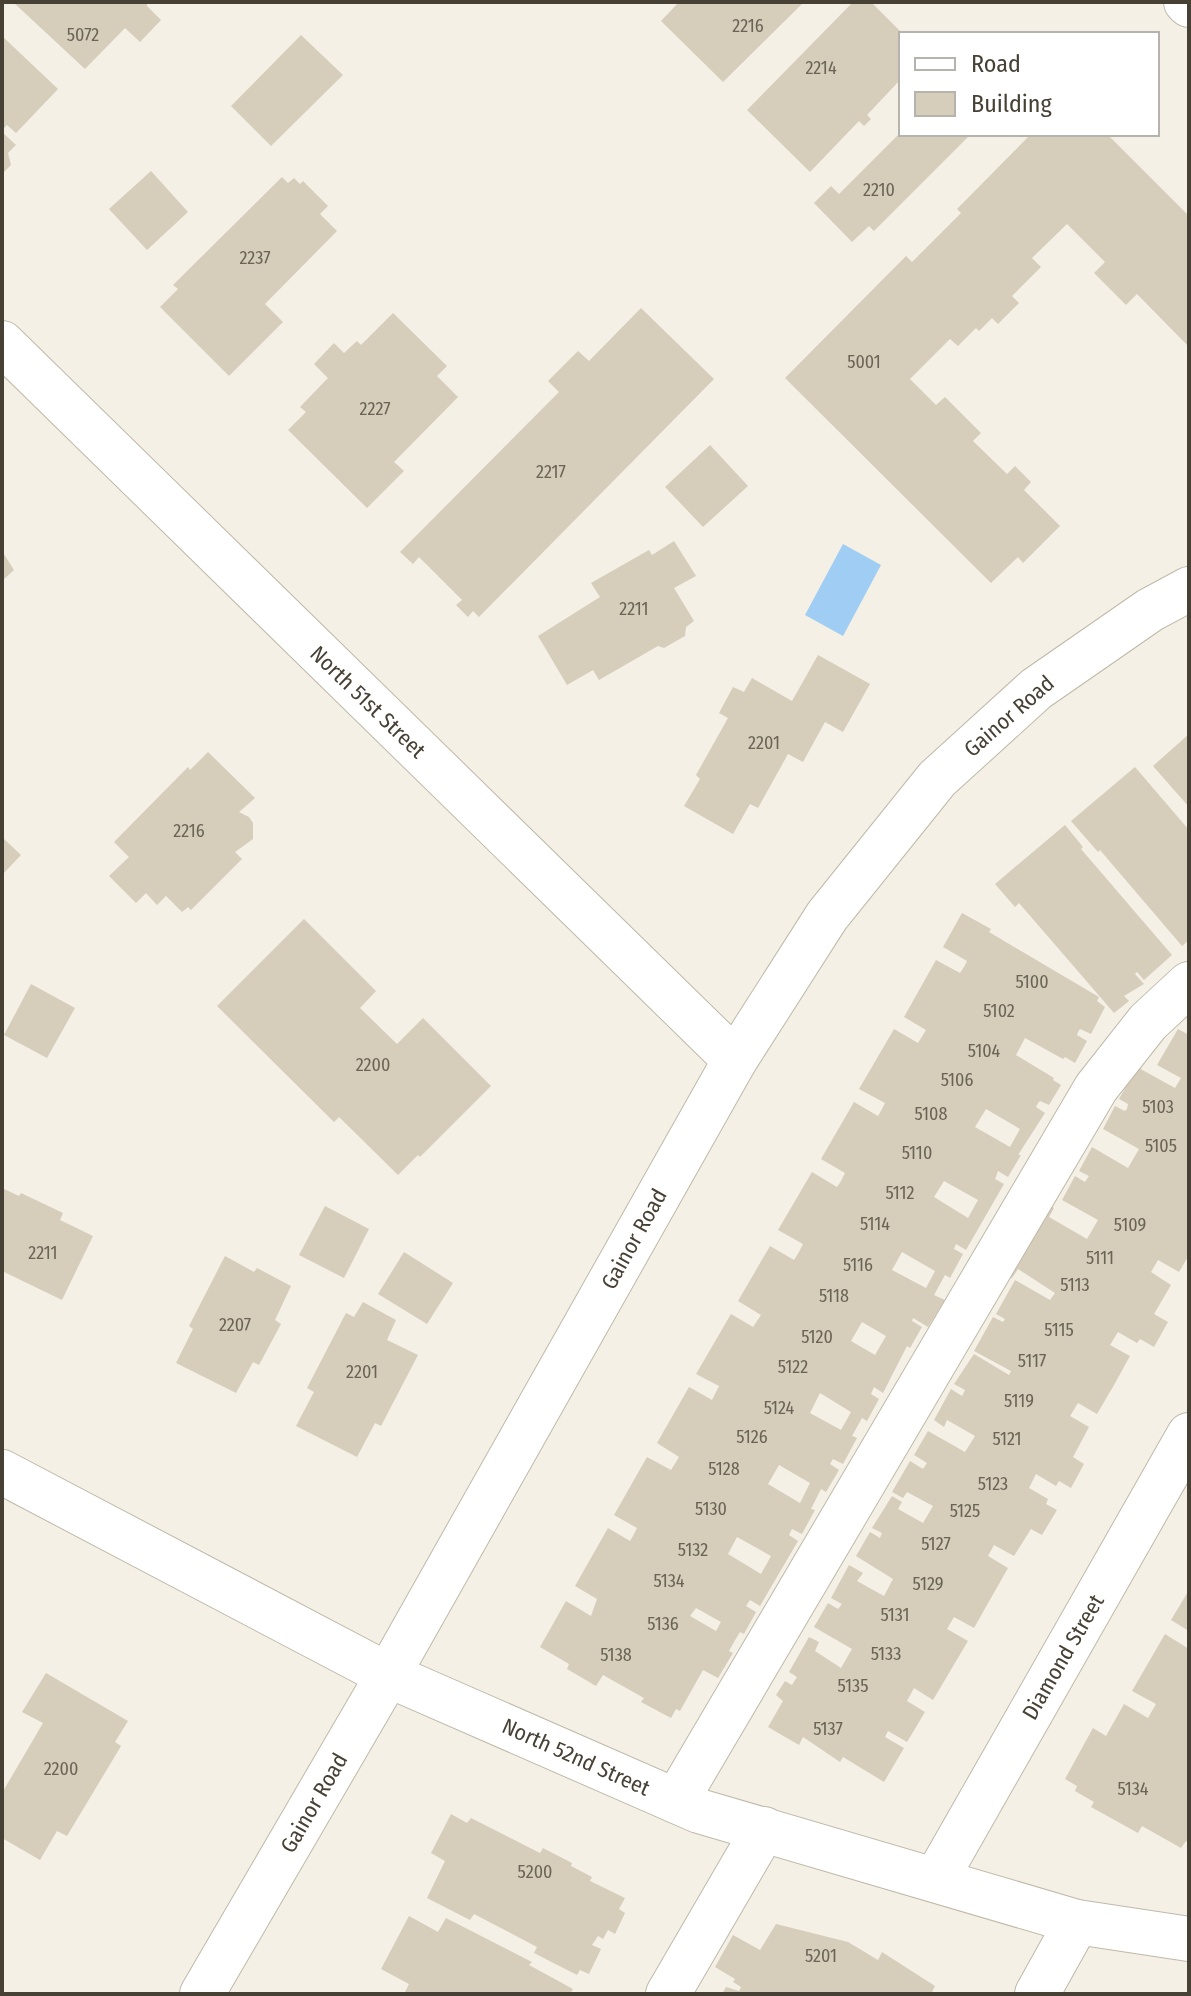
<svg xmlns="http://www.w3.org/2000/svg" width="1191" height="1996" viewBox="0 0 1191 1996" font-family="'Fira Sans Condensed',sans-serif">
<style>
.water{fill:#a0cdf3}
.building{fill:#d6cdbb;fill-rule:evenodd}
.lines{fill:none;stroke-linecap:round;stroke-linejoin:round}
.minor-casing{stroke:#c0b9a8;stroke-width:46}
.minor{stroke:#fff;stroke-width:44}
.labels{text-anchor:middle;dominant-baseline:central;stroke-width:7;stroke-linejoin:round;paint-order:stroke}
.number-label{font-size:18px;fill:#6b6456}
.street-label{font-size:22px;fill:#474135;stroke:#fff}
</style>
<rect width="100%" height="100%" fill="#f4f0e6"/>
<path class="water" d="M843 544 881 565 843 636 805 615Z"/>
<g class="building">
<path d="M13 2H147V6L161 20 140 42 125 28 85 69Z"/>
<path d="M679 2H804L723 82 661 21Z"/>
<path d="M853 2H871L903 34H901V79L867 115 871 119 864 126 859 121 810 172 747 110Z"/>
<path d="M301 35 343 75 271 146 231 106Z"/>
<path d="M2 36 58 89 16 133 7 125 2 130Z"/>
<path d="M2 132 16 145 8 153 11 165 2 174Z"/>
<path d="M901 132V134H971L874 231 869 226 852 242 814 203 831 186 839 194Z"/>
<path d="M1031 134H1107L1189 216V347L1137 294 1126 305 1094 273 1105 262 1067 224 1032 258 1041 267 1012 296 1019 303 998 324 992 318 979 331 976 328 958 346 950 339 910 379 936 405 945 397 981 433 973 441 1007 474 1015 466 1031 482 1024 490 1060 526 1023 563 1018 557 991 583 785 378 906 256 912 262 961 213 957 209Z"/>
<path d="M151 171 188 212 147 250 109 209Z"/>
<path d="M282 177 288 183 294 178 300 184 303 181 328 206 320 214 337 231 265 304 283 322 229 376 160 307 178 289 173 285Z"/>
<path d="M641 308 714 379 479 617 473 611 468 617 456 605 462 600 419 557 413 564 400 552 559 392 548 381 578 351 589 361Z"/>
<path d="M393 313 447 366 437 376 458 397 394 462 404 471 367 508 288 430 306 412 300 407 328 378 314 364 334 343 344 353 357 341 361 345Z"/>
<path d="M710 445 748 486 703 527 665 487Z"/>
<path d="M674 541 696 576 674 588 694 621 686 627 685 636 664 648 658 646 599 680 593 670 567 685 538 636 600 597 591 583 649 550 652 555Z"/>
<path d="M2 551 14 570 2 581Z"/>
<path d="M818 655 870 684 843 732 825 722 803 762 788 754 758 808 750 804 733 834 684 806 700 779 696 775 728 718 719 713 733 687 744 692 752 678 792 701Z"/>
<path d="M1189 734V807L1153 766Z"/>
<path d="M208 752 255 798 239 812 249 817 253 823V839L235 852 242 859 191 910 188 907 182 912 166 896 157 905 146 893 136 903 109 876 129 857 114 842 188 767 190 770Z"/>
<path d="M1135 767 1189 830V940L1182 946 1100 850 1098 852 1071 821Z"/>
<path d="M1065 825 1083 847 1081 849 1172 955 1144 980 1137 972 1135 974 1144 984 1124 996 1129 1001 1114 1013 1019 903 1015 907 995 884Z"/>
<path d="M2 837 21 855 2 875Z"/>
<path d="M962 913 991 929 989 932 1099 997 1097 1001 1105 1007 1091 1034 1080 1029 1078 1032 1077 1035 1087 1041 1075 1063 1065 1057 1063 1059 1025 1038 1016 1055 1054 1078 1053 1080 1061 1085 1049 1105 1040 1101 1038 1103 1036 1107 1045 1113 1018 1155H1021L1008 1177 998 1171 995 1179 1004 1184 966 1250 956 1244 954 1249 963 1254 950 1278 945 1275 934 1295 945 1300 928 1327 913 1318 912 1321 922 1327 910 1348 907 1346 883 1393 874 1387 871 1394 879 1399 867 1421 862 1418 852 1436 857 1438 843 1464 833 1459 830 1464 839 1470 826 1492 821 1489 811 1509 815 1510 802 1534 792 1529 789 1535 798 1541 760 1606 750 1600 746 1606 756 1612 744 1634 740 1632 734 1642 729 1651 733 1653 718 1678 703 1670 680 1711 676 1709 671 1718 641 1702 644 1698 603 1675 596 1686 567 1669 569 1664 540 1647 566 1601 591 1616 597 1599 575 1586 608 1528 630 1541 633 1536 637 1528 614 1515 647 1457 671 1470 679 1457 657 1443 689 1387 712 1400 719 1386 696 1374 731 1314 753 1327 761 1315 738 1301 770 1246 794 1260 799 1252 803 1244 778 1230 812 1172 837 1187 841 1181 845 1173 821 1159 854 1102 878 1116 882 1109 885 1103 859 1089 894 1029 918 1043 923 1035 926 1030 904 1017 936 960 960 973 964 967 967 961 943 947ZM986 1109 1020 1129 1010 1147 975 1127ZM944 1181 978 1200 968 1218 934 1197ZM902 1252 935 1271 926 1288 892 1270ZM862 1322 886 1336 875 1355 851 1341ZM820 1393 851 1412 841 1430 810 1413ZM779 1465 810 1483 800 1503 768 1484ZM737 1537 771 1556 761 1574 728 1554ZM696 1608 721 1622 716 1631 690 1616Z"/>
<path d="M304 919 376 991 360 1008 397 1044 423 1018 491 1086 420 1157 418 1155 398 1175 339 1117 334 1122 217 1006Z"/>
<path d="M31 984 75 1008 47 1058 4 1035Z"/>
<path d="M1178 1029 1189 1035V1255L1179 1272 1158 1260 1151 1272 1171 1285 1154 1314 1168 1322 1154 1347 1140 1339 1137 1343 1118 1332 1110 1345 1130 1356 1114 1385 1097 1414 1078 1403 1070 1416 1089 1427 1073 1457 1084 1464 1071 1488 1059 1481 1056 1486 1036 1474 1029 1488 1048 1499 1046 1504 1057 1510 1042 1535 1031 1529 1014 1556 994 1545 988 1556 1008 1568 974 1628 954 1617 947 1629 968 1641 933 1700 914 1688 907 1701 925 1712 907 1742 888 1731 885 1737 904 1748 884 1782 843 1757 840 1762 803 1737 799 1745 768 1727 783 1701 776 1695 785 1681 792 1685 797 1677 789 1672 809 1637 819 1642 815 1651 841 1668 852 1649 814 1627 828 1603 838 1609 842 1604 831 1598 849 1565 863 1573 857 1581 884 1596 893 1579 856 1556 870 1532 880 1538 882 1533 872 1528 892 1496 902 1502 898 1509 923 1523 933 1506 907 1492 903 1498 892 1492 910 1461 923 1469 927 1463 914 1455 928 1431 965 1452 975 1436 947 1420 944 1427 934 1420 951 1389 962 1396 965 1390 954 1384 974 1354 1009 1375 1011 1371 974 1351 993 1317 1003 1322 1005 1319 996 1314 1015 1280 1050 1300 1055 1293 1018 1269 1012 1278 1001 1272 1042 1201 1054 1208 1049 1217 1087 1239 1098 1220 1062 1200 1075 1176 1085 1182 1089 1176 1079 1171 1092 1147 1128 1168 1139 1149 1103 1129 1115 1106 1125 1111 1127 1109 1128 1104 1119 1099 1137 1067 1175 1088 1181 1078 1157 1065Z"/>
<path d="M2 1188 19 1196 21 1193 63 1213 60 1220 93 1236 62 1300 2 1271Z"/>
<path d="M325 1206 369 1229 344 1278 299 1255Z"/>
<path d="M404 1252 453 1283 427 1324 378 1294Z"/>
<path d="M225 1256 254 1272 257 1268 291 1286 275 1320 281 1324 259 1365 253 1362 236 1393 176 1363 193 1329 189 1326Z"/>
<path d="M363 1302 396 1320 387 1340 418 1355 381 1426 375 1423 357 1457 296 1426 314 1392 307 1388 346 1313 354 1317Z"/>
<path d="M1189 1590V1631L1171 1620Z"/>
<path d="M1165 1634 1189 1649V1843L1186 1841 1181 1848 1142 1826 1138 1833 1091 1807 1094 1802 1075 1791 1077 1786 1065 1779 1093 1728 1106 1736 1124 1704 1148 1718 1156 1704 1132 1691Z"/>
<path d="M46 1673 128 1721 115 1742 121 1746 67 1836 57 1831 40 1860 2 1838V1793L43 1723 22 1712Z"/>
<path d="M451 1814 467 1823 471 1818 540 1853 543 1848 572 1863 571 1866 592 1877 590 1881 625 1898 619 1909 625 1913 615 1934 608 1930 603 1939 598 1936 592 1945 601 1949 589 1974 580 1970 577 1975 534 1953 537 1947 474 1914 470 1920 427 1898 445 1861 431 1853Z"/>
<path d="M409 1916 438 1932 446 1918 532 1962 529 1965 573 1989 570 1994H404L409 1984 381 1969Z"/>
<path d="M776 1924 848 1942 878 1960 882 1952 935 1986 931 1994H722L726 1987 739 1991 741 1987 733 1982 735 1979 715 1967 733 1935 760 1950Z"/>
</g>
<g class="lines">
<g class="minor-casing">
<g id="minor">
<path d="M1186 2 1189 5"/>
<path d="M2 343 735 1060"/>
<path d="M2 1472 388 1675 699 1811 1077 1922 1189 1939"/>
<path d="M676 1801 1096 1088 1148 1022 1189 984"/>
<path d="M936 1879 1189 1435"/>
<path d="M202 1994 388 1675 735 1060 827 916 937 779 1036 689 1150 610 1189 589"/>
<path d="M668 1994 764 1829"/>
<path d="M1037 1994 1077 1922"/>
</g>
</g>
<use href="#minor" class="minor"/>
</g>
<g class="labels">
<g class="number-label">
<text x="748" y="26">2216</text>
<text x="83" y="35">5072</text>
<text x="821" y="68">2214</text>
<text x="879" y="190">2210</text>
<text x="255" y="258">2237</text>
<text x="864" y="362">5001</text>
<text x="375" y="409">2227</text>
<text x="551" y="472">2217</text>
<text x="634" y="609">2211</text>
<text x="764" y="743">2201</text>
<text x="189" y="831">2216</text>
<text x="1032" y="982">5100</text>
<text x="999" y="1011">5102</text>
<text x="984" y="1051">5104</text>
<text x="373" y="1065">2200</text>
<text x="957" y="1080">5106</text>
<text x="1158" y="1107">5103</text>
<text x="931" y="1114">5108</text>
<text x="1161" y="1146">5105</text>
<text x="917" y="1153">5110</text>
<text x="900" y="1193">5112</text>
<text x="875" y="1224">5114</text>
<text x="1130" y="1225">5109</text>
<text x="43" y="1253">2211</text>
<text x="1100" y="1258">5111</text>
<text x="858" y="1265">5116</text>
<text x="1075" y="1285">5113</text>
<text x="834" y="1296">5118</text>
<text x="235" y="1325">2207</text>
<text x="1059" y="1330">5115</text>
<text x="817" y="1337">5120</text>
<text x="1032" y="1361">5117</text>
<text x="793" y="1367">5122</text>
<text x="362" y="1372">2201</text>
<text x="1019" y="1401">5119</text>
<text x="779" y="1408">5124</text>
<text x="752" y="1437">5126</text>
<text x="1007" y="1439">5121</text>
<text x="724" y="1469">5128</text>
<text x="993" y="1484">5123</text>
<text x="711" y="1509">5130</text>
<text x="965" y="1511">5125</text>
<text x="936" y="1544">5127</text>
<text x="693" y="1550">5132</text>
<text x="669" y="1581">5134</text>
<text x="928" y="1584">5129</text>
<text x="895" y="1615">5131</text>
<text x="663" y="1624">5136</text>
<text x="886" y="1654">5133</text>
<text x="616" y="1655">5138</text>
<text x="853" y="1686">5135</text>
<text x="828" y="1729">5137</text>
<text x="61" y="1769">2200</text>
<text x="1133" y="1789">5134</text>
<text x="535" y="1872">5200</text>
<text x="821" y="1956">5201</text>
</g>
<g class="street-label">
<text transform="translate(368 702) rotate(44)">North 51st Street</text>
<text transform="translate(1009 716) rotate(-41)">Gainor Road</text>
<text transform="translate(634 1239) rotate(-61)">Gainor Road</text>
<text transform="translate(1063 1657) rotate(-60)">Diamond Street</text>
<text transform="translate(576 1757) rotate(24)">North 52nd Street</text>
<text transform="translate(314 1803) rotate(-60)">Gainor Road</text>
</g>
</g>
<rect width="1191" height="1996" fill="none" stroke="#474135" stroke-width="8"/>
<rect x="899" y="32" width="260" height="104" fill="#ffffff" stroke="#b5b3ae" stroke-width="2"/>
<rect x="915" y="58" width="40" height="12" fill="#ffffff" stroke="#b5b3ae" stroke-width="2"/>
<text x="971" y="72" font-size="24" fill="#474135">Road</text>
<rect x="915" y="92" width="40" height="24" fill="#d6cdbb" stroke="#b5b3ae" stroke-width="2"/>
<text x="971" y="112" font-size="24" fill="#474135">Building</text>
</svg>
